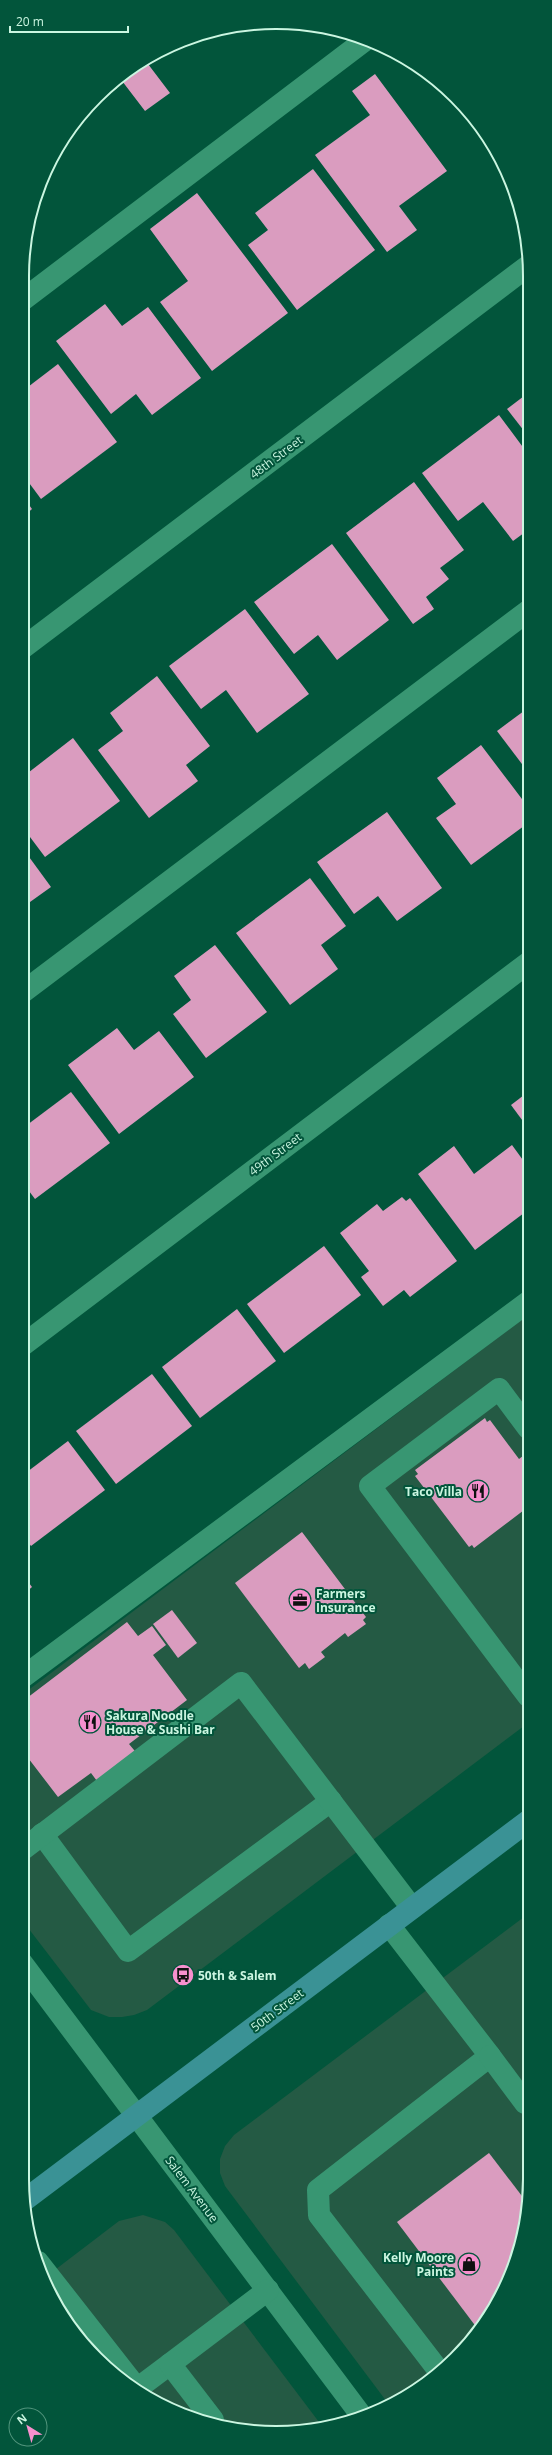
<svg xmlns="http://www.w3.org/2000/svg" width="552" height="2455" viewBox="0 0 552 2455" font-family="'Open Sans',sans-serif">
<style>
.built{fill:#245a44}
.building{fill:#da9cbf}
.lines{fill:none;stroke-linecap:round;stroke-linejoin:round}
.minor{stroke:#389672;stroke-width:22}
.major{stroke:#3a9295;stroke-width:22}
.labels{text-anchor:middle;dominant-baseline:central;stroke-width:4;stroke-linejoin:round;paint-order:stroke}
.street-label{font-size:12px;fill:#cbf6e1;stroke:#02553b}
.poi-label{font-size:12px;font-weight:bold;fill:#cbf6e1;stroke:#02553b;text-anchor:start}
.rim{fill:none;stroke:#cbf6e1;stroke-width:2}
</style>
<rect width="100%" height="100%" fill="#02553b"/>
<g class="built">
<path d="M528 1315V1723L147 2010 134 2015 122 2017H109L91 2010 22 1920 23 1694Z"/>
<path d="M528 1914V2212L496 2306 431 2380 387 2402 225 2186 220 2173V2159L225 2146 234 2135Z"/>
<path d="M143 2215 165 2222 174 2230 322 2426 259 2432 163 2407 85 2347 43 2279 119 2221Z"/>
</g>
<g class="building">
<path d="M157 57 148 64 170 93 145 111 119 77Z"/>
<path d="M375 74 447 171 399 206 417 230 387 252 315 155 370 115 352 91Z"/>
<path d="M113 84 117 88 98 103 97 102Z"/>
<path d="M313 169 375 250 297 310 248 245 268 230 255 213Z"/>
<path d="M197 193 288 313 212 371 160 302 188 281 150 229Z"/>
<path d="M105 304 122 326 148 307 201 378 152 415 136 394 111 414 56 341Z"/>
<path d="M58 364 117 442 41 499 24 476V390Z"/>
<path d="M528 393V436L507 409Z"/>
<path d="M499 415 528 454V530L513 541 483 502 458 521 422 473Z"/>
<path d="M414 482 464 550 440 568 449 579 426 597 434 609 413 624 346 533Z"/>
<path d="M24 498 32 509 24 516Z"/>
<path d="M332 544 389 620 337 660 318 635 294 654 254 602Z"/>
<path d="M245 609 309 694 257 733 226 690 201 709 169 666Z"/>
<path d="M157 676 210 746 186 765 198 781 149 818 98 750 123 731 110 713Z"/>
<path d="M528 708V772L497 731Z"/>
<path d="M73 738 120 801 45 857 24 829V776Z"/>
<path d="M481 745 528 807V823L471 865 436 818 456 804 437 778Z"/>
<path d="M387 812 442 888 397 921 378 896 354 914 317 862Z"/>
<path d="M24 850 51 887 23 907Z"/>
<path d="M310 878 346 926 321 945 338 969 290 1005 236 933Z"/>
<path d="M215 945 267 1012 206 1058 173 1014 191 1000 174 976Z"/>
<path d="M117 1028 134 1050 159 1031 194 1077 119 1134 68 1065Z"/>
<path d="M71 1092 110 1143 35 1199 23 1183V1128Z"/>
<path d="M528 1092V1128L511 1105Z"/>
<path d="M512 1145 528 1167V1210L475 1250 418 1174 454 1146 474 1174Z"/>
<path d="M402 1197 406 1201 410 1198 457 1261 410 1297 404 1290 383 1306 361 1277 369 1271 340 1233 377 1204 383 1211Z"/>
<path d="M324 1246 361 1295 284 1353 247 1304Z"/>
<path d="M237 1309 276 1361 200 1418 162 1367Z"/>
<path d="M152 1374 192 1426 116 1484 76 1431Z"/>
<path d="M485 1418 487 1422 490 1420 519 1459 528 1452V1507L474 1548 472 1545 469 1547 415 1476 418 1474 415 1470Z"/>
<path d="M68 1441 105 1490 31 1546 23 1535V1475Z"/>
<path d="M302 1532 366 1617 363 1620 366 1624 348 1637 345 1633 321 1652 325 1657 309 1669 305 1663 299 1668 235 1583Z"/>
<path d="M23 1575 32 1587 23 1595Z"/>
<path d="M172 1610 197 1643 178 1658 153 1624Z"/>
<path d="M127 1622 138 1636 152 1626 166 1645 153 1655 187 1700 129 1744 139 1756 100 1785 91 1773 58 1797 22 1750 23 1701Z"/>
<path d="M489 2153 528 2204V2212L496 2306 477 2328 397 2222Z"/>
</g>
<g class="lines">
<g class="minor">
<path d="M24 299 364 41"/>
<path d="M24 647 528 266"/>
<path d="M23 992 528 611"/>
<path d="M23 1345 528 963"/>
<path d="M23 1677 528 1302"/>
<path d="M528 1696 370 1486 499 1389 528 1428"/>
<path d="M42 1834 128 1951 331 1801"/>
<path d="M22 1850 241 1683 412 1908"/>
<path d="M389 1925 490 2056 318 2190 319 2215 439 2371"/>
<path d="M22 1963 361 2415"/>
<path d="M490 2056 525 2103H528"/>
<path d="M38 2262 132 2382"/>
<path d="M138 2388 170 2364"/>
<path d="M213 2420 170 2364 268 2290"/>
</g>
<path class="major" d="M26 2199 528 1821"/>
</g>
<defs>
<g id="restaurant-disc" transform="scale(1.15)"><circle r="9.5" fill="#f790ce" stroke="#02553b"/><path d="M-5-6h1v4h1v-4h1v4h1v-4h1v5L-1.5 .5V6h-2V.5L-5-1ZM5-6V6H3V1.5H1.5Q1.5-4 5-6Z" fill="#111"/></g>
<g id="office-disc" transform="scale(1.15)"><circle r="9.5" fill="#f790ce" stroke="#02553b"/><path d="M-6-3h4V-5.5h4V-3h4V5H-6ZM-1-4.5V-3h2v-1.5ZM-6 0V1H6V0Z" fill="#111"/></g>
<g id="bus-disc" transform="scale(1.15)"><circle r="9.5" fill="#f790ce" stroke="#02553b"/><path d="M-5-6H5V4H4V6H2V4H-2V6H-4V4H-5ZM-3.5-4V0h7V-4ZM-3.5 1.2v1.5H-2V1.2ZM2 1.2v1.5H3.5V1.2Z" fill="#111"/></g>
<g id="shop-disc" transform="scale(1.15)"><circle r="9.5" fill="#f790ce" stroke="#02553b"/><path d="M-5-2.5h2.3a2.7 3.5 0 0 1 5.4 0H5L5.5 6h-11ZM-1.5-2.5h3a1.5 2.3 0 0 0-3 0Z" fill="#111"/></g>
</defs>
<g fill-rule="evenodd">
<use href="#restaurant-disc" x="478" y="1491"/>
<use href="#office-disc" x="300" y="1600"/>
<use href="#restaurant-disc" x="90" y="1722"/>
<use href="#bus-disc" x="183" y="1975"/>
<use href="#shop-disc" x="469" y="2264"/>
</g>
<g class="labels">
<g class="street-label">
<text transform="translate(276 457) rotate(-37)">48th Street</text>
<text transform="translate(275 1154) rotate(-37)">49th Street</text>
<text transform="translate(277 2010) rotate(-37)">50th Street</text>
<text transform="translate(192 2189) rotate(53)">Salem Avenue</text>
</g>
<g class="poi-label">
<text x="462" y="1491" text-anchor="end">Taco Villa</text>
<text x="316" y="1593">Farmers<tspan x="316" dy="14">Insurance</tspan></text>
<text x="106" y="1715">Sakura Noodle<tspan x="106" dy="14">House &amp; Sushi Bar</tspan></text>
<text x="198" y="1975">50th &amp; Salem</text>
<text x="454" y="2257" text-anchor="end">Kelly Moore<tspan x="454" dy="14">Paints</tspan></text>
</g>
</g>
<path d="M0 0H552V2455H0ZM276 29H276A247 247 0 0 1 523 276V2179A247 247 0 0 1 276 2426H276A247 247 0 0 1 29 2179V276A247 247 0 0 1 276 29Z" fill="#02553b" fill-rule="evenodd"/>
<path class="rim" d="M276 29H276A247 247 0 0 1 523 276V2179A247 247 0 0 1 276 2426H276A247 247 0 0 1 29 2179V276A247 247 0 0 1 276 29Z"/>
<g transform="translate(28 2427) rotate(323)"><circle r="19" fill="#02553b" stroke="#52957d"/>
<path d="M0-3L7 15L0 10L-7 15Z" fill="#f790ce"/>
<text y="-6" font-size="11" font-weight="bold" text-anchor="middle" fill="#cbf6e1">N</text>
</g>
<path d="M10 26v6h118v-6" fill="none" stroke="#cbf6e1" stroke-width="2"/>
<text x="16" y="26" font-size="12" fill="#cbf6e1" stroke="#02553b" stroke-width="3" paint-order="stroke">20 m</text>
</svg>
